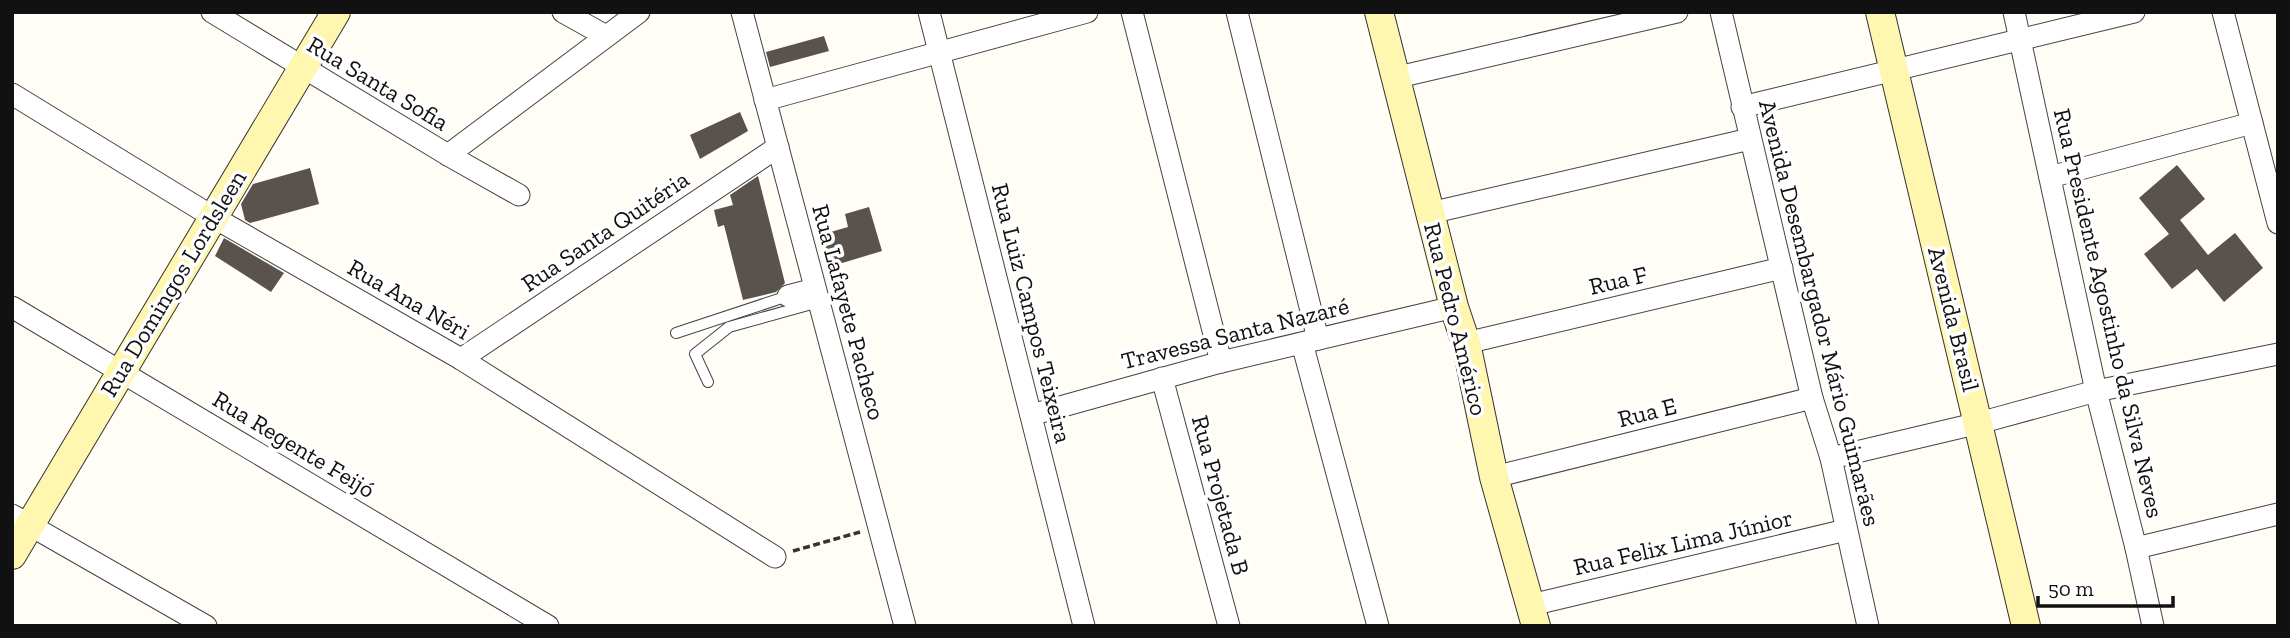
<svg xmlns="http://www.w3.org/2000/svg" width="2290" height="638" viewBox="0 0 2290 638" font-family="'Zilla Slab',serif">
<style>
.building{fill:#5a524d}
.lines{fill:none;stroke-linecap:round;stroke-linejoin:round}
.lane-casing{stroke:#444;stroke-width:12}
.street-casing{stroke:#444;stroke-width:23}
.secondary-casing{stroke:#333;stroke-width:30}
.path{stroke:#333;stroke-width:3.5;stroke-dasharray:7 3.5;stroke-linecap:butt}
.lane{stroke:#fff;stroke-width:10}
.street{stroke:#fff;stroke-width:21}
.secondary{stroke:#fff6b0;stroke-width:28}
.labels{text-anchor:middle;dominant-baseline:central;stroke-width:7;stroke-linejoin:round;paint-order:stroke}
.street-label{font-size:24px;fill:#111;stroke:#fff}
</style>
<rect width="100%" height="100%" fill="#fffdf5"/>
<g class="building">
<path d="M824 36 829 51 770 67 766 52Z"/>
<path d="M740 112 748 131 700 159 690 135Z"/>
<path d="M2177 165 2205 199 2180 220 2208 255 2235 233 2263 268 2224 302 2197 269 2172 289 2144 254 2169 234 2139 198Z"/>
<path d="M310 168 319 204 250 223 245 220 241 204 253 184Z"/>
<path d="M758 176 785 283 776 292 743 300 724 225 718 227 714 210 733 205 730 195Z"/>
<path d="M869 207 882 251 829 267 820 235 848 227 845 214Z"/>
<path d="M224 238 284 273 271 292 215 256Z"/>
</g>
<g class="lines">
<g class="lane-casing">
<g id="lane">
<path d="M676 333 788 296"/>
<path d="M708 382 695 354 729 327 819 302"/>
</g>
</g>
<g class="street-casing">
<g id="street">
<path d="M212 12 448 155 519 195"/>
<path d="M563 12 606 36"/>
<path d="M742 12 905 626"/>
<path d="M929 12 1084 626"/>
<path d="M1132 12 1221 362"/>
<path d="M1237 12 1318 339"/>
<path d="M1721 12 1812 398 1831 458 1868 626"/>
<path d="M2014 12 2096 391 2136 548 2153 626"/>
<path d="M2223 12 2278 223"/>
<path d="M1394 78 1677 12"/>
<path d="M12 94 213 217 461 359 775 557"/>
<path d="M765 100 1087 12"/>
<path d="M1742 107 2134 12"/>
<path d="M448 155 639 12"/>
<path d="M2050 177 2252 123"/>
<path d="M1430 213 1750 139"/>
<path d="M788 296 815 289"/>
<path d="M12 307 548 626"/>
<path d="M1302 343 1378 626"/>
<path d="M1466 343 1782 268"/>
<path d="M461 359 778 147"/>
<path d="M1162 378 1229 626"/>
<path d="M1031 415 1221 362 1454 307"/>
<path d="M1831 458 1979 423 2096 391 2278 354"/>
<path d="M1494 477 1812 398"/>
<path d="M12 515 206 626"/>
<path d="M2136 548 2278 514"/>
<path d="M1531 605 1846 530"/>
</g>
</g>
<g class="secondary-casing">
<g id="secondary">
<path d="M1379 12 1454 307 1466 343 1494 477 1536 626"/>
<path d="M1880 12 2026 626"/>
<path d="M12 555 336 12"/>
</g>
</g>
<path class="path" d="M793 551 860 532"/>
<use href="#lane" class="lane"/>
<use href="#street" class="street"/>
<use href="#secondary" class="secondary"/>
</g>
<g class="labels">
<g class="street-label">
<text transform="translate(378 83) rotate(31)">Rua Santa Sofia</text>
<text transform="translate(605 231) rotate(-34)">Rua Santa Quitéria</text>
<text transform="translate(1618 280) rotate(-13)">Rua F</text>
<text transform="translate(173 283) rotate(-59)">Rua Domingos Lordsleen</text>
<text transform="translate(409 299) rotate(30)">Rua Ana Néri</text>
<text transform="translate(849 312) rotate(75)">Rua Lafayete Pacheco</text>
<text transform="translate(1032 313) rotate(76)">Rua Luiz Campos Teixeira</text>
<text transform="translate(1820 313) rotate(76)">Avenida Desembargador Mário Guimarães</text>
<text transform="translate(2109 313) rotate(77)">Rua Presidente Agostinho da Silva Neves</text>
<text transform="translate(1456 319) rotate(76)">Rua Pedro Américo</text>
<text transform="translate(1954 319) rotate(76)">Avenida Brasil</text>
<text transform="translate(1235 333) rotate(-14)">Travessa Santa Nazaré</text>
<text transform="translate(1647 412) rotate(-14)">Rua E</text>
<text transform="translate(294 444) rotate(31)">Rua Regente Feijó</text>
<text transform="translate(1221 495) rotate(75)">Rua Projetada B</text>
<text transform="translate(1683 542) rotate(-13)">Rua Felix Lima Júnior</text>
</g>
</g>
<rect width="2290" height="638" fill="none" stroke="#111111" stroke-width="28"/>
<path d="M2038 596v10h135v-10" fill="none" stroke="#111111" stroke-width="3.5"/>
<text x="2048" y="596" font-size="21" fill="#111111" stroke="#ffffff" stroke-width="5" paint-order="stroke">50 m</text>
</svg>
